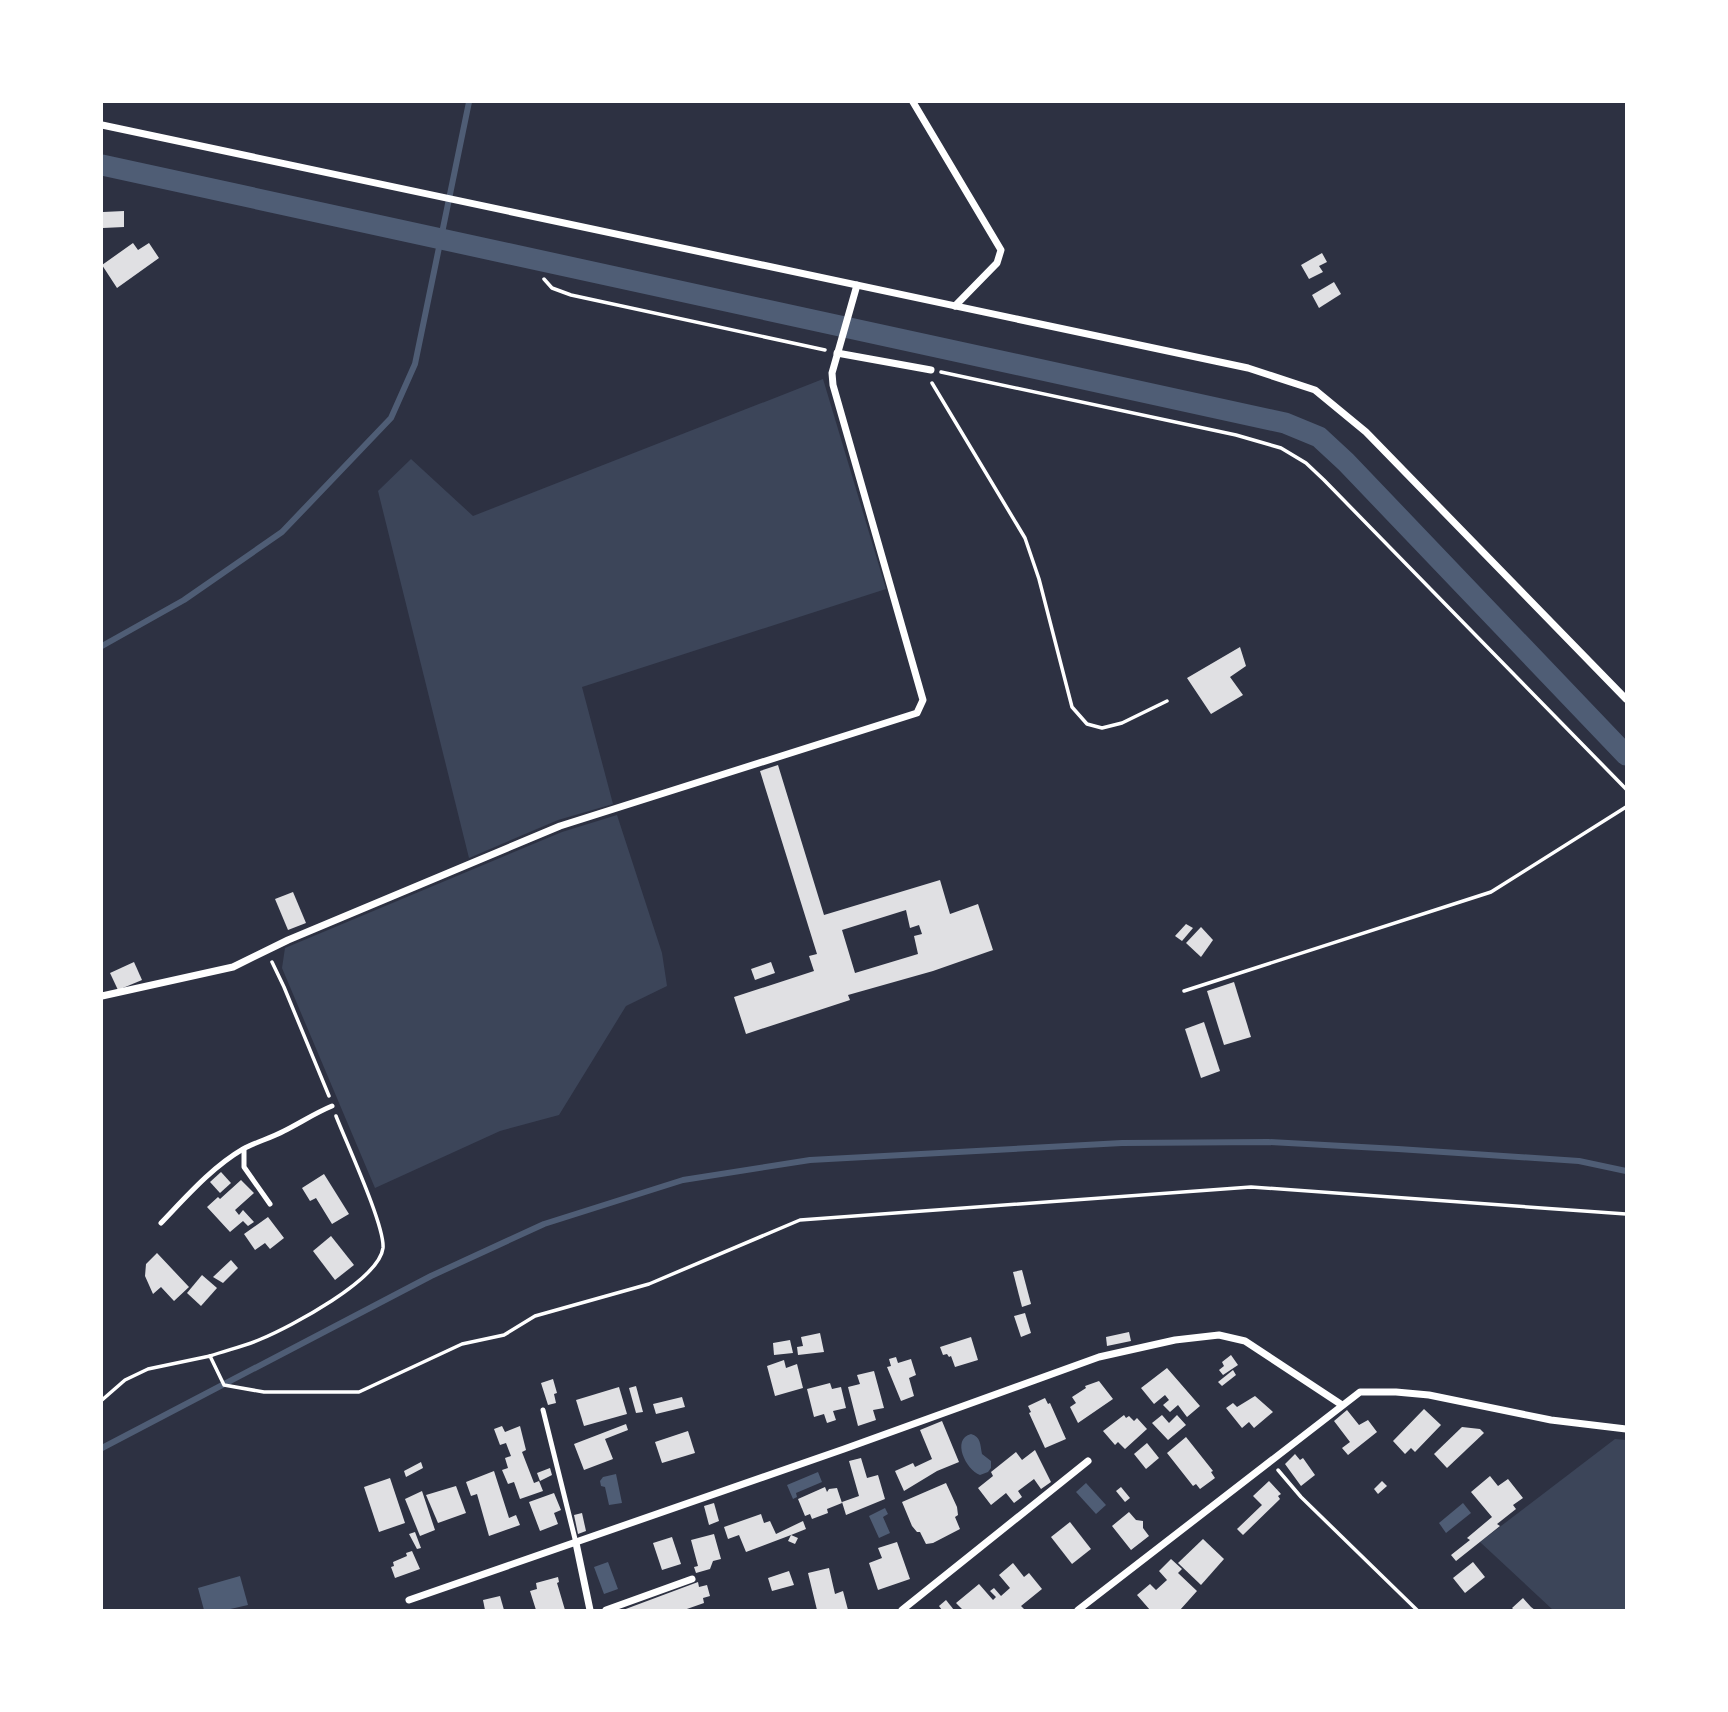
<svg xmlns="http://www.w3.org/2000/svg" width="1728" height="1712" viewBox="0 0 1728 1712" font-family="'Archivo Narrow',sans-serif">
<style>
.green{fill:#3c4559}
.water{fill:#4f5d75}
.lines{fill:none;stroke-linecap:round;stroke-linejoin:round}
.stream{stroke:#4f5d75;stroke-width:6}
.canal{stroke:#4f5d75;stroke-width:21}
.building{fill:#e0e0e3;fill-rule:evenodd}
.path{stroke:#fff;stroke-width:3.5}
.service{stroke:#fff;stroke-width:5}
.minor{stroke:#fff;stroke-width:7}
</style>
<rect width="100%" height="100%" fill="#2d3142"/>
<g class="green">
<path d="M823 379 886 589 582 687 613 804 558 820 469 858 378 491 411 459 473 516Z"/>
<path d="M617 815 662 953 667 986 626 1006 559 1115 500 1131 375 1188 282 968 285 948 562 832Z"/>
<path d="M1615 1439 1626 1440V1610H1553L1480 1542Z"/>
</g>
<g class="water">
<path d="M971 1434C981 1437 980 1444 982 1454L991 1461V1468L988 1472 980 1475C966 1470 951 1439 971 1434Z"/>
<path d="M818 1472 822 1482 796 1493 797 1497 793 1499 787 1485Z"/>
<path d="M616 1474 622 1503 609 1505 605 1487 601 1486 600 1481 603 1477Z"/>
<path d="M1086 1483 1106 1505 1096 1514 1076 1492Z"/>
<path d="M1463 1503 1471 1513 1446 1533 1439 1523Z"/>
<path d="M885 1508 888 1514 883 1517 890 1533 879 1538 869 1516Z"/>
<path d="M608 1562 618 1589 604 1594 594 1567Z"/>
<path d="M240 1576 248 1605 226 1610H204L198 1588Z"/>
</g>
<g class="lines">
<g class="stream">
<path d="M102 646 184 600 282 532 391 418 415 364 469 102"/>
<path d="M102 1448 431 1276 544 1224 683 1180 810 1160 1122 1143 1268 1142 1398 1149 1579 1161 1626 1171"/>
</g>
<path class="canal" d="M102 165 1285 423 1319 437 1346 462 1626 755"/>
</g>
<g class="building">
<path d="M124 211V227L103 228V212Z"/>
<path d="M133 243 138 250 149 243 159 258 117 288 102 265Z"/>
<path d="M1322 253 1327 262 1319 266 1323 272 1309 279 1301 265Z"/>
<path d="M1334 282 1341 294 1319 308 1312 295Z"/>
<path d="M1240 647 1246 666 1230 677 1243 695 1211 714 1187 678Z"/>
<path d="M778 765 824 915 940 880 950 914 978 904 993 950 933 971 848 995 850 1000 746 1034 734 997 814 971 809 956 817 954 760 771ZM906 910 910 928 919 925 922 934 914 936 918 954 855 973 842 930Z"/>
<path d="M293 892 306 923 288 930 275 899Z"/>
<path d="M1186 924 1193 928 1182 941 1175 936Z"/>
<path d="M1201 927 1213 940 1201 957 1186 943Z"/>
<path d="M134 962 142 980 118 990 110 973Z"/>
<path d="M771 962 775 973 755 980 751 969Z"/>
<path d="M1234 982 1251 1037 1224 1045 1207 991Z"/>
<path d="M1204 1022 1220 1071 1201 1078 1185 1029Z"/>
<path d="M221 1172 231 1183 220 1193 210 1182Z"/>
<path d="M324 1174 349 1214 332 1224 316 1198 310 1201 302 1188Z"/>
<path d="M241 1180 254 1193 235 1210 239 1215 243 1210 254 1222 248 1226 243 1221 230 1232 207 1207 218 1197 220 1199Z"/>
<path d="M268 1217 284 1238 270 1249 265 1243 255 1250 244 1234Z"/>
<path d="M331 1236 354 1265 335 1280 313 1251Z"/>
<path d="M157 1253 189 1287 174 1301 161 1287 153 1294 145 1276 146 1264Z"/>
<path d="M231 1260 238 1268 223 1283 213 1277Z"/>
<path d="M1022 1270 1031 1304 1022 1307 1013 1272Z"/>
<path d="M202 1275 217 1288 201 1306 187 1293Z"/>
<path d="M1025 1313 1031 1333 1021 1337 1014 1316Z"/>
<path d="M1129 1332 1131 1341 1107 1346 1106 1337Z"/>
<path d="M820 1333 824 1352 798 1355 797 1347 803 1346 801 1337Z"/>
<path d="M971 1337 978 1360 955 1367 951 1356 949 1357 947 1354 943 1355 940 1347Z"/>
<path d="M790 1340 793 1353 774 1355 773 1343Z"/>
<path d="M1231 1355 1238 1365 1223 1375 1219 1370 1224 1366 1222 1362Z"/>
<path d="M896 1357 898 1363 911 1359 916 1375 909 1378 914 1396 901 1401 887 1367 891 1366 889 1359Z"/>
<path d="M784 1360 786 1368 797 1364 803 1388 775 1396 767 1366Z"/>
<path d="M1167 1368 1200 1406 1187 1417 1178 1405 1170 1412 1163 1405 1169 1400 1165 1395 1154 1404 1141 1388Z"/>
<path d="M1233 1370 1236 1375 1222 1386 1218 1382Z"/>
<path d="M874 1371 884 1408 873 1410 876 1420 858 1426 848 1387 860 1384 857 1375Z"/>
<path d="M553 1379 557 1393 554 1394 556 1403 548 1405 541 1383Z"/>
<path d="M1099 1381 1113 1399 1078 1423 1070 1407 1076 1403 1072 1397 1086 1388 1085 1386Z"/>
<path d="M830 1383 832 1389 841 1387 846 1408 833 1411 836 1420 827 1423 824 1414 814 1417 807 1389Z"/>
<path d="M636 1386 643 1412 636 1413 629 1388Z"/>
<path d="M619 1387 627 1414 584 1426 576 1400Z"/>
<path d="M1255 1396 1273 1412 1254 1428 1249 1422 1242 1428 1226 1408 1233 1403 1237 1407Z"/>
<path d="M682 1397 685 1407 656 1414 653 1404Z"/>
<path d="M1045 1398 1048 1404 1050 1403 1066 1439 1045 1448 1029 1413 1031 1412 1028 1406Z"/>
<path d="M1424 1409 1441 1425 1415 1452 1411 1448 1405 1454 1393 1441Z"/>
<path d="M1347 1410 1359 1425 1368 1420 1377 1432 1348 1455 1342 1448 1350 1442 1334 1421Z"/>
<path d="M1124 1415 1126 1418 1129 1416 1134 1421 1137 1418 1147 1429 1125 1449 1118 1442 1115 1445 1103 1431Z"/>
<path d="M1162 1415 1169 1423 1177 1415 1186 1425 1168 1440 1152 1423Z"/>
<path d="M942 1421 959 1462 937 1471 904 1491 895 1471 913 1463 915 1467 932 1459 920 1430Z"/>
<path d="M626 1424 628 1430 605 1439 613 1459 584 1470 574 1444Z"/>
<path d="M502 1426 505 1432 520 1426 526 1450 522 1452 534 1483 539 1481 543 1491 520 1499 514 1482 508 1484 502 1470 508 1468 505 1458 511 1456 506 1443 500 1445 494 1429Z"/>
<path d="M1462 1427 1480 1429 1484 1433 1447 1468 1434 1454Z"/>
<path d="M688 1431 695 1453 662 1463 655 1442Z"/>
<path d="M1186 1437 1213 1471 1211 1472 1215 1478 1200 1489 1196 1484 1193 1486 1167 1453Z"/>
<path d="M1147 1443 1159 1458 1146 1469 1134 1454Z"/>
<path d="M1035 1450 1051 1482 1041 1489 1034 1479 1018 1491 1022 1497 1014 1503 1006 1493 991 1505 978 1488 993 1476 991 1472 1016 1452 1022 1460Z"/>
<path d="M1295 1454 1300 1460 1303 1458 1315 1475 1301 1486 1285 1464Z"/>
<path d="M861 1458 867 1478 878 1475 885 1499 846 1515 842 1502 859 1496 849 1461Z"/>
<path d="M421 1462 423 1468 406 1477 404 1471Z"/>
<path d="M550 1468 552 1475 540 1481 537 1473Z"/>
<path d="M494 1471 509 1518 516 1515 520 1525 489 1536 477 1494 471 1496 466 1482Z"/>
<path d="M1490 1476 1498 1486 1508 1479 1523 1498 1513 1505 1516 1509 1497 1524 1500 1526 1456 1561 1451 1555 1470 1540 1467 1538 1492 1517 1471 1492Z"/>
<path d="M390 1478 405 1523 379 1532 364 1487Z"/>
<path d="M1269 1481 1281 1494 1278 1496 1280 1499 1243 1535 1237 1529 1262 1505 1253 1496Z"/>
<path d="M1382 1481 1387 1486 1378 1494 1374 1489Z"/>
<path d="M946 1483 957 1507 958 1515 955 1517 960 1529 933 1543 926 1544 920 1532H917L912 1526 902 1502Z"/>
<path d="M456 1486 466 1513 438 1523 426 1495Z"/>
<path d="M825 1487 827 1492 829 1489 837 1488 842 1503 827 1509 828 1513 812 1519 810 1514 805 1516 798 1499Z"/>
<path d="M1121 1487 1130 1498 1125 1502 1116 1491Z"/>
<path d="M422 1491 435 1530 420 1536 405 1499Z"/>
<path d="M554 1493 561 1510 554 1513 558 1524 540 1531 529 1502Z"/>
<path d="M714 1503 719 1521 709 1525 704 1506Z"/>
<path d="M1129 1512 1136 1520 1143 1521V1528L1149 1536 1131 1550 1112 1526Z"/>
<path d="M582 1513 586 1531 578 1534 574 1515Z"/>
<path d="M761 1514 764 1523 770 1521 776 1534 803 1521 806 1529 791 1535 798 1538 795 1544 788 1541 791 1535 746 1552 739 1535 728 1539 724 1527Z"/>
<path d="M1070 1522 1091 1549 1072 1564 1051 1537Z"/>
<path d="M415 1532 421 1548 417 1549 409 1534Z"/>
<path d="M714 1534 721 1559 713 1561 710 1569 696 1573 694 1567 698 1566 691 1540Z"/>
<path d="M672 1537 681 1564 662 1570 653 1543Z"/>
<path d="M1203 1539 1224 1559 1201 1585 1178 1563Z"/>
<path d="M897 1542 910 1579 878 1590 869 1563 882 1558 878 1548Z"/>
<path d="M412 1551 420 1569 395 1578 391 1567 394 1566 393 1562 407 1556 406 1553Z"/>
<path d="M1171 1559 1182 1569 1178 1573 1197 1591 1180 1610H1150L1137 1595 1150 1584 1156 1590 1167 1580 1159 1571Z"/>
<path d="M1473 1562 1485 1577 1465 1593 1453 1578Z"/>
<path d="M1013 1563 1024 1577 1029 1573 1042 1589 1021 1606 1025 1610H963L956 1603 979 1584 993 1600 996 1597 990 1591 994 1588 1001 1596 1010 1588 999 1575Z"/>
<path d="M829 1568 835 1594 843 1591 848 1610H817L808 1573Z"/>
<path d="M789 1571 794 1585 772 1591 768 1578Z"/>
<path d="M558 1577 559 1582 557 1583 565 1610H536L530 1591 537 1589 536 1583Z"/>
<path d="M698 1582 699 1587 707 1585 710 1596 703 1598 704 1603 684 1610H623Z"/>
<path d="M500 1596 504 1610H485L483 1600Z"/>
<path d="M1523 1598 1531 1607 1535 1610H1514L1512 1608Z"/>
<path d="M946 1600 954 1610H942L939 1606Z"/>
</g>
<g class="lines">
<g class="path">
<path d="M544 279 552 288 571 295 825 350"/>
<path d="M941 372 1236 435 1281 448 1306 463 1324 480 1626 789"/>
<path d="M932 383 1025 538 1039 579 1072 707 1087 724 1102 728 1122 723 1167 701"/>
<path d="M272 962 284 987 329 1096"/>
<path d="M1184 991 1491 892 1626 807"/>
<path d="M210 1356C227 1350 245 1346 261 1339 290 1327 379 1280 383 1248 385 1226 346 1142 336 1116"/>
<path d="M102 1400 125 1380 148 1369 210 1356 224 1385 264 1392H359L462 1344 504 1335 535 1316 649 1284 800 1220 1251 1187 1626 1214"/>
<path d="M1278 1470 1301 1497 1417 1610"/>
</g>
<g class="service">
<path d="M244 1149V1167L270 1204"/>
<path d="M161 1223C186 1197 212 1167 243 1149 256 1142 271 1138 284 1131 300 1123 315 1113 332 1106"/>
<path d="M543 1410 576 1543"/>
</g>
<g class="minor">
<path d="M913 102 1001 250 997 263 955 306"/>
<path d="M102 125 1248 368 1315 390 1366 432 1626 699"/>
<path d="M837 353 931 370"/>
<path d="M102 996 233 967 288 940 560 826 917 713 923 700 833 385 832 373 857 285"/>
<path d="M576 1543 590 1610"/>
<path d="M409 1600 844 1449 1099 1357 1175 1340 1219 1335 1245 1341 1342 1405"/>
<path d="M606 1610 692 1579"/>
<path d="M902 1610 1088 1461"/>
<path d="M1078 1610 1360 1392H1396L1429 1395 1551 1420 1626 1429"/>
</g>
</g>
<rect width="1728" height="1712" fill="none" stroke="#ffffff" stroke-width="206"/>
</svg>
